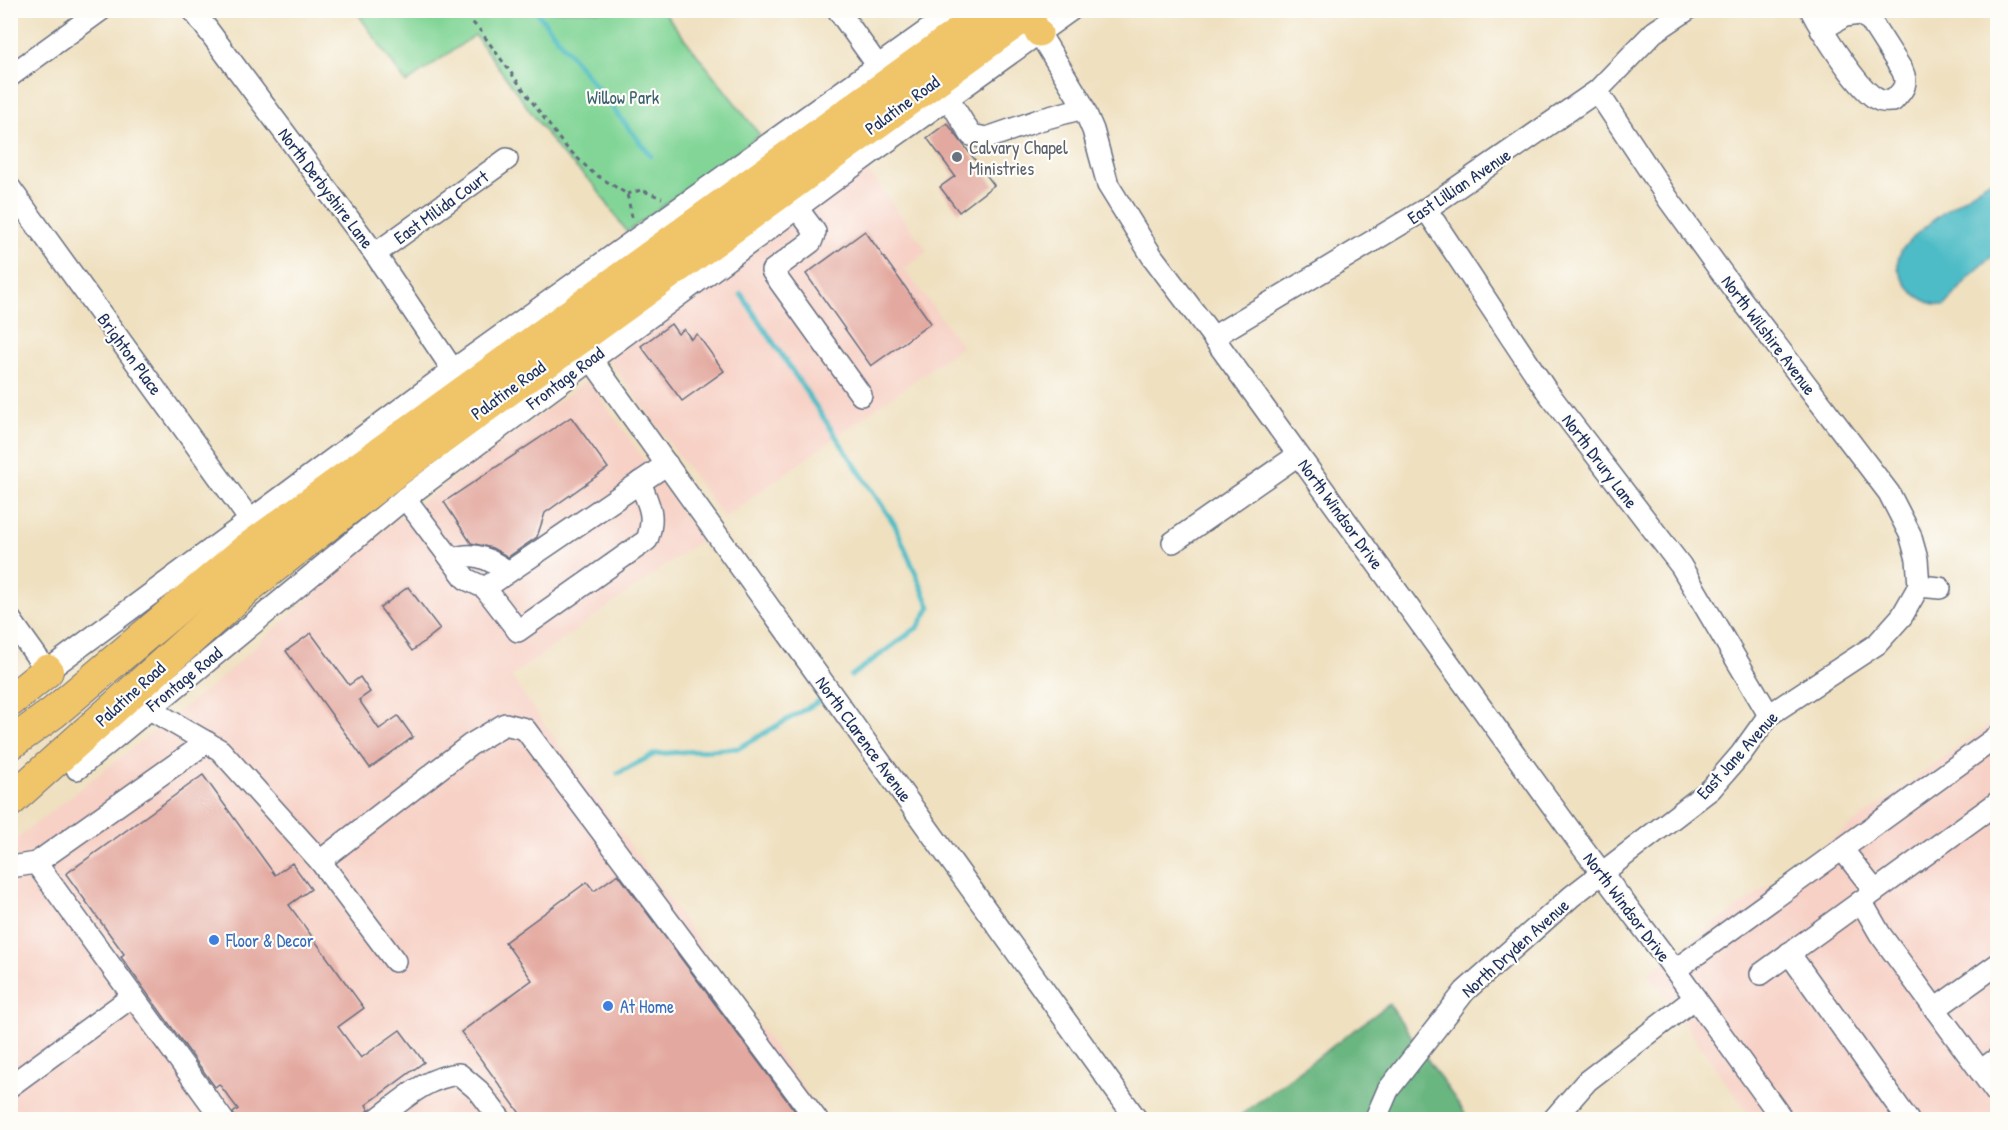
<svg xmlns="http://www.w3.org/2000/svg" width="2008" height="1130" viewBox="0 0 2008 1130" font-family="'Patrick Hand',sans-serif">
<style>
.built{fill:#f7d1c6}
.green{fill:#82d597;stroke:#4e827a;stroke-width:1.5}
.forest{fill:#69b680;stroke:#42726f;stroke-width:1.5}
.water{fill:#4ebcc6;stroke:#347692;stroke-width:1.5}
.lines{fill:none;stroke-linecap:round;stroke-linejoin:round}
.stream{stroke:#4ebcc6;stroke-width:5}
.building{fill:#e3a89f}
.minor-casing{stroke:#656d80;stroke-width:24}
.major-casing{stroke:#656d80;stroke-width:30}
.highway-casing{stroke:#656d80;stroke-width:34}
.path{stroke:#656d80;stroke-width:3;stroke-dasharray:4.5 4.5;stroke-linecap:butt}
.minor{stroke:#fff;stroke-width:21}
.major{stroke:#f0c469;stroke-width:27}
.highway{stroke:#f0c469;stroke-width:32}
.worship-dot{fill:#6b7280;stroke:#fdfcf7;stroke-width:2}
.shop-dot{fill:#3f7fe0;stroke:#fdfcf7;stroke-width:2}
.labels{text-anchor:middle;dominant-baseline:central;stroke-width:4.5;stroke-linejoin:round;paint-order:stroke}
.park-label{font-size:18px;fill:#3a616f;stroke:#fdfcf7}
.street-label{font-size:18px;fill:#1b2f5e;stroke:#fdfcf7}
.worship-label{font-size:18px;fill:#5b616d;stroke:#fdfcf7;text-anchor:start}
.shop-label{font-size:18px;fill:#366cbe;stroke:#fdfcf7;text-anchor:start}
</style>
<rect width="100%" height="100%" fill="#fdfcf7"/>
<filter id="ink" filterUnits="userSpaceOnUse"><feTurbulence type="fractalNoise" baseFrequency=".0167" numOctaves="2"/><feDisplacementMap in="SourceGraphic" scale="12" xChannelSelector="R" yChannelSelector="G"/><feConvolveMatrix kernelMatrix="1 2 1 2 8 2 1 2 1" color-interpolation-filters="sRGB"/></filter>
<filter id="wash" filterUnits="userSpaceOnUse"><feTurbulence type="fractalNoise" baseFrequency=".008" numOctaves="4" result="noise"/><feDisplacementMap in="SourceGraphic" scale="24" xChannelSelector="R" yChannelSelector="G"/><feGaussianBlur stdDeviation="1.35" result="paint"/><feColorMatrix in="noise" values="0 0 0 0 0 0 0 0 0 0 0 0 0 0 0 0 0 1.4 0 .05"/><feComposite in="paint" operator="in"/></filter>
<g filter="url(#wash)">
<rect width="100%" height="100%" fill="#efe0c0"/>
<g class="built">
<path d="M867 169 927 251 904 269 962 346 724 518 608 358Z"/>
<path d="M588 380 701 540 511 677 825 1119 11 1120V843L214 684 394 522Z"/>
<path d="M1997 719V1119H1752L1648 973Z"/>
</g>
<path class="green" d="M356 11H663L760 135 627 232 594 185 559 151 475 35 406 83Z"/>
<path class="forest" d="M1389 1004 1469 1119 1234 1120Z"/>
<path class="water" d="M1997 176V252L1970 276 1945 306C1928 304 1916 298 1906 284 1899 275 1895 265 1900 254 1907 234 1977 189 1997 176Z"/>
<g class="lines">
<g class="stream">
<path d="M535 10 651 156"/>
<path d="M741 294 895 525 930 607 918 627 851 676"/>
<path d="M618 773 655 754 739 748 821 700"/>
</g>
</g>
<g id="blocks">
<g class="building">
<path d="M947 123 994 185 959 212 940 187 955 176 927 138Z"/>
<path d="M865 231 931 323 871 366 806 274Z"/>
<path d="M671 324 678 334 684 329 691 339 697 334 724 371 682 401 641 346Z"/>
<path d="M571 417 608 468 545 513 537 537 508 557 492 548 471 543 444 502Z"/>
<path d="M408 587 440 629 412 651 380 608Z"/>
<path d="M311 633 349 685 360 677 370 692 359 700 379 729 398 716 413 737 370 768 286 651Z"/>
<path d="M203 775 275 875 292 863 311 889 289 905 364 1008 338 1027 361 1058 400 1030 424 1062 366 1105 369 1110 355 1119H236L233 1113 238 1109 219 1084 215 1087 188 1050 121 957 124 954 66 874Z"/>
<path d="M618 874 801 1119H524L461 1032 532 980 505 942 587 882 594 891Z"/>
</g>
</g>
</g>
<g filter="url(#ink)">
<use href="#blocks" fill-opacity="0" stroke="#656d80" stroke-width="1.5"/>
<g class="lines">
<g class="minor-casing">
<g id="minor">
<path d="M193 10 375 254 453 370"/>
<path d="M838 10 878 66"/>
<path d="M1811 10C1821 30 1860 93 1879 100 1883 102 1889 101 1893 101 1903 90 1909 85 1902 70L1870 20 1859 14 1845 16 1821 30"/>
<path d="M1039 33 1081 102 1093 130 1108 185 1152 256 1213 337 1580 844 1675 970 1783 1120"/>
<path d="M10 76 101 10"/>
<path d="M1597 91 1669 200 1732 287 1889 493 1910 534 1917 559 1919 586"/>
<path d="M948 98 971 135 987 138 1039 120 1083 108"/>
<path d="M10 188 250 520"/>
<path d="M797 208 815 232 811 242 772 271 861 395"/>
<path d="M1426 209 1546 390 1681 566 1769 715"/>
<path d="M375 254 507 159"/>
<path d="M1213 337 1426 209 1597 91 1654 32 1687 10"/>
<path d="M591 359 1137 1120"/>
<path d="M405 498 466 579 485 588 518 631 647 540C656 515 649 506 640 482"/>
<path d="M1173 542 1298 455"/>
<path d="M452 560C473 550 490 559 508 572"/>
<path d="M1919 586 1940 588"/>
<path d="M485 588 667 464"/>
<path d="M10 619 47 671 453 370 956 10"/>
<path d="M148 708 220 750 320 861 395 961"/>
<path d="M77 769 405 498 871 153 1071 10"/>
<path d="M1842 849 1875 891"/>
<path d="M320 861 470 745 505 724 525 729 817 1120"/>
<path d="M36 863 207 742"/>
<path d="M10 867 36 863 223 1120"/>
<path d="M1861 901 1880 934 1998 1095"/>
<path d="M1789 953 1908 1120"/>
<path d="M1675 970 1998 736"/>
<path d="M1761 974 1998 802"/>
<path d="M1935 1009 1998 964"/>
<path d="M1980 1071 1998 1058"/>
<path d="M10 1086 133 996"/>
<path d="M376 1120C403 1100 426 1077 459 1074L479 1091 501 1120"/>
<path d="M1375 1120 1388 1090 1465 991 1572 896 1711 789 1741 754 1769 715 1877 644 1902 616 1919 586"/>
<path d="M1553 1120 1587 1081 1695 998"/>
</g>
</g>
<g class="major-casing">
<path id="major" d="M1023 10 1039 33"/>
</g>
<g class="highway-casing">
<g id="highway">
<path d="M10 701 47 671"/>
<path d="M10 744 53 713 246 550 991 10"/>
<path d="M10 801 251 585 392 474 1032 10"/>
</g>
</g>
<g class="path">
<path d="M460 10 479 29 563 144 593 173 627 194 632 217"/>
<path d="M627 194 641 190 662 198"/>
</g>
<use href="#minor" class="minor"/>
<use href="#major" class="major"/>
<use href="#highway" class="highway"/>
</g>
</g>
<circle class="worship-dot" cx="957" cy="157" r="6"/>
<g class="shop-dot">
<circle cx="214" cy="940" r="6"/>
<circle cx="608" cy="1006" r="6"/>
</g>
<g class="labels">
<g class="park-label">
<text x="623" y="97">Willow Park</text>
</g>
<g class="street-label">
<text transform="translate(902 105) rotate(-36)">Palatine Road</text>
<text transform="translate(1459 186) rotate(-34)">East Lillian Avenue</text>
<text transform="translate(326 188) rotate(53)">North Derbyshire Lane</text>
<text transform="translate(441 207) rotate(-36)">East Milida Court</text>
<text transform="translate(1769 335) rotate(53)">North Wilshire Avenue</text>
<text transform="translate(130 354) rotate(54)">Brighton Place</text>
<text transform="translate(565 378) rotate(-37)">Frontage Road</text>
<text transform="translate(508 390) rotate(-36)">Palatine Road</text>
<text transform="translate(1600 461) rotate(53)">North Drury Lane</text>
<text transform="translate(1341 514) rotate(54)">North Windsor Drive</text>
<text transform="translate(184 679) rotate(-39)">Frontage Road</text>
<text transform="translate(130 694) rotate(-42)">Palatine Road</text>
<text transform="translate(864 739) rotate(54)">North Clarence Avenue</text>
<text transform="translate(1737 755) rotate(-48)">East Jane Avenue</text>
<text transform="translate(1627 907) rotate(53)">North Windsor Drive</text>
<text transform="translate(1515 948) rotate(-42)">North Dryden Avenue</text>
</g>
<g class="worship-label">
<text x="969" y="147">Calvary Chapel<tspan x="969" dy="21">Ministries</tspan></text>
</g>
<g class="shop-label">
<text x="226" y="940">Floor &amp; Decor</text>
<text x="620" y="1006">At Home</text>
</g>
</g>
<rect width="2008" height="1130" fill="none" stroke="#fdfcf7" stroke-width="36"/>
</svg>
